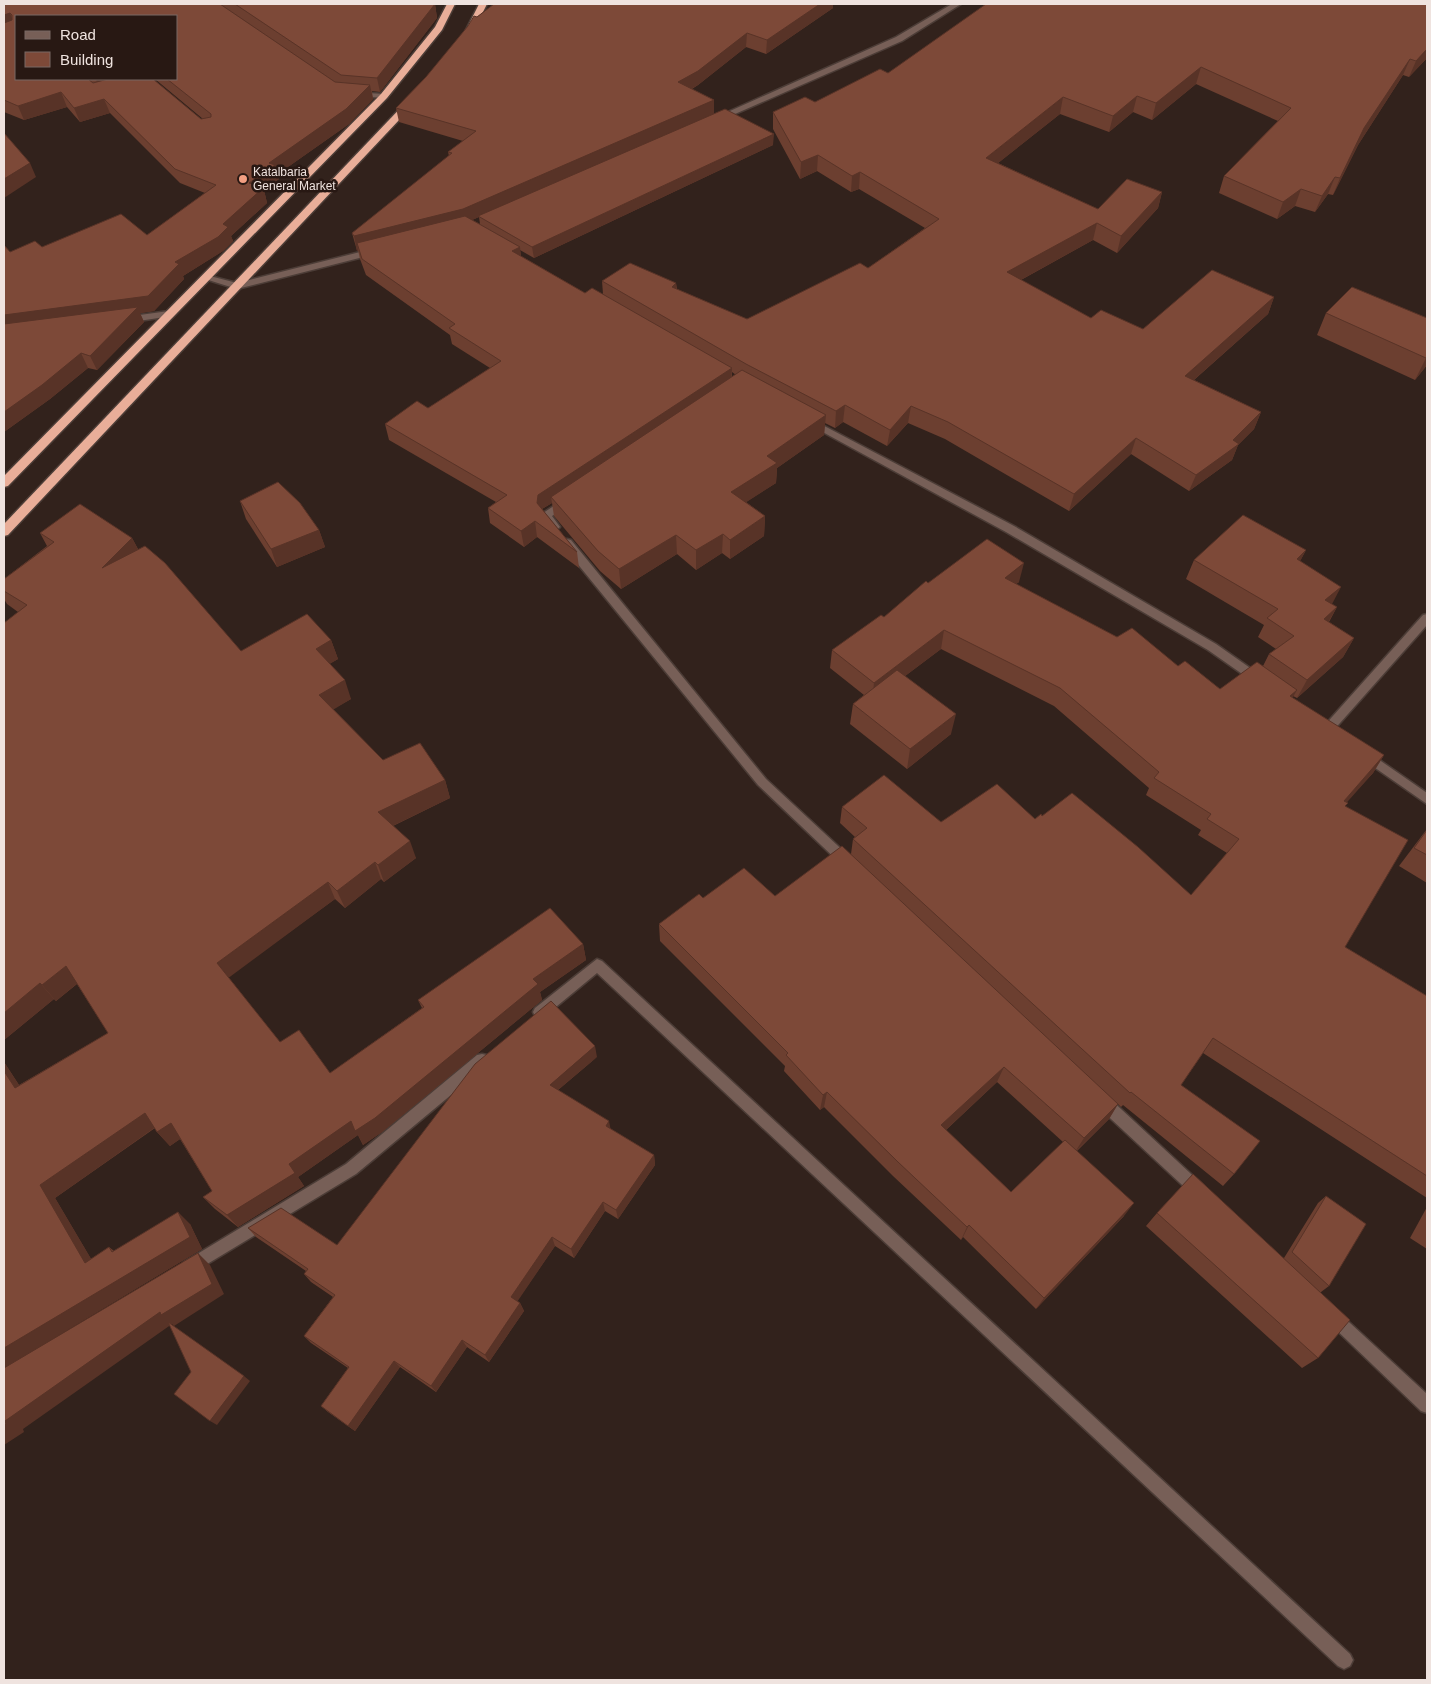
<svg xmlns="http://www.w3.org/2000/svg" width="1431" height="1684" viewBox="0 0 1431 1684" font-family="Arial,sans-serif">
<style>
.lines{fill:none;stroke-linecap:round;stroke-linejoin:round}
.street-casing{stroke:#4c3d37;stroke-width:3}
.highway-casing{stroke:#4c3d37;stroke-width:3}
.street{fill:#775f57;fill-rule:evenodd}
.highway{fill:#e9ae99;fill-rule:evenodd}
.wall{fill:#6c3f30;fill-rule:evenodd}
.shaded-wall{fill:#583327}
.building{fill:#7d4938;stroke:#583327;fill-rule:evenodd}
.poi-dot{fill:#f39f82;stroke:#281813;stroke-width:2}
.labels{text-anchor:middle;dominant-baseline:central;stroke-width:5;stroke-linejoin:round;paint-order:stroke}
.far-poi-label{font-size:12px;fill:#efe3df;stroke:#281813;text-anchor:start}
</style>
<rect width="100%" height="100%" fill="#32221c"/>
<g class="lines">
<g class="street-casing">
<g id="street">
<path d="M952 4H961L902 41 719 121 712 119 896 37Z"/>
<path d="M353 92 384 94 388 96 384 98 356 96H353Z"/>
<path d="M376 248 379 249V253L237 289 202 278 206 275 237 283Z"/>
<path d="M169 311 174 314 172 316 125 323 120 320 125 317Z"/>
<path d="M811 419 1014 526 1216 644 1263 677 1265 680 1263 683H1255L1208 650 1006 532 808 424V420Z"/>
<path d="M566 498 571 502 570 505 552 516 560 527 555 531 551 530 540 515Z"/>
<path d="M567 539 571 540 766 779 851 858 853 862 851 866H843L758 785 563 546V540Z"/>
<path d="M1427 614V625L1332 732H1324L1322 729 1324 726 1423 615Z"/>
<path d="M1365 750 1427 793V804L1361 758 1359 755 1361 752Z"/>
<path d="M597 959 602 961 1350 1654 1353 1660 1350 1666 1344 1669 1338 1666 597 973 545 1016 540 1018 535 1016 533 1012 535 1008Z"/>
<path d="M482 1054 487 1055 489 1060 487 1065 356 1174 194 1272 189 1275 184 1272 181 1267 184 1262 346 1164 477 1055Z"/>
<path d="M1102 1094 1107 1096 1204 1186 1206 1191 1204 1196 1199 1198 1194 1196 1097 1106 1095 1101 1097 1096Z"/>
<path d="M1332 1308 1337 1311 1427 1394V1413L1421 1411 1327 1321 1324 1316 1327 1311Z"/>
</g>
</g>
<g class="highway-casing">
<g id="highway">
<path d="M447 4H455L442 30 387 98 8 486 4 487V476L381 94 435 27Z"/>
<path d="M479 4H487L470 38H464L463 36Z"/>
<path d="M409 99 417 101 8 535 4 536V524Z"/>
</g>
</g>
<use href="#street" class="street"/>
<use href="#highway" class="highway"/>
</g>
<g class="wall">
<path d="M4 4H435L437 18 380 92 372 91 373 99 349 124 278 174 279 179 264 190 267 203 231 236 233 241 223 251 183 276 184 279 154 311 140 313 144 322 97 370 88 368 50 399 4 432V245L10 252 42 247 147 235 205 193 180 183 110 113 80 122 67 107 24 120 4 112ZM16 16H176V79H155L203 119H201L153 79H88L93 83Z"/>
<path d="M494 4H833V8L766 54 746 47 698 85 692 89 714 100V114L773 145 534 258 520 250 521 256 585 293 603 294 602 281 676 283 677 289 747 319 868 268 925 228 859 189 851 192 817 171 800 179 773 129V112L815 102 888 73 1427 58 1409 77 1403 75 1358 145 1333 195 1328 194 1315 212 1295 206 1277 219 1219 193 1224 176 1278 121 1196 84 1152 120 1133 112 1109 132 1060 114 998 163 1098 209 1162 192 1158 208 1117 253 1093 240 1021 280 1091 318 1143 329 1274 297 1268 314 1194 380 1261 412 1254 429 1238 445 1232 460 1189 491 1131 454 1069 511 945 439 908 423 887 446 843 422 835 428 825 423 824 435 777 468 776 483 746 502 765 516 764 536 730 559 722 553 696 570 677 554 621 589 600 571 554 516 552 503 542 509 577 552 579 568 537 537 524 547 490 523 488 508 496 502 389 440 385 424 428 408 490 368 452 344 450 335 366 275 360 259 358 250 357 251 356 247 352 233 449 156 448 152 463 141 399 122 396 108 426 77 477 17ZM479 217 480 224 472 220ZM732 372 736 375 732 377Z"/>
<path d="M1326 313 1427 318V365L1415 380 1317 335Z"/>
<path d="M240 501 319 530 325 547 277 567 246 519Z"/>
<path d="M40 533 132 538 138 549 241 651 331 640 338 659 329 664 351 699 333 709 383 760 445 780 450 798 393 826 416 858 384 882 381 879 345 908 335 899 228 977 280 1042 330 1073 422 1008 418 1000 583 944 586 960 540 992 542 1000 382 1132 363 1145 358 1135 298 1177 304 1186 238 1227 215 1209 203 1197 212 1191 180 1139 170 1146 157 1132 155 1128 55 1198 91 1259 109 1247 114 1251 190 1224 202 1249 4 1368V1062L19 1085 108 1033 77 984 56 1001 54 999 4 1040V623L18 612 7 604 4 599V579L47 546Z"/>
<path d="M1306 550 1300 561 1332 604 1337 607 1329 622 1354 638 1343 657 1297 698 1293 696 1292 698 1384 755 1373 773 1346 802 1345 807V947L1427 996V1198L1203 1053 1181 1085 1234 1174 1223 1186 1123 1105 1121 1107 1118 1104 1109 1119 1077 1151 1124 1216 1036 1309 963 1237 961 1240 893 1176 824 1107 820 1110 784 1071 785 1066 660 941 659 924 703 898 775 896 851 854 853 839 855 837 840 823 842 807 941 822 1035 819 1042 816 1191 895 1227 853 1198 835 1201 830 1146 795 1149 788 1054 706 941 649 905 676 951 734 907 769 850 724 853 704 864 695 830 668 832 650 884 617 928 583 1019 582 1016 584 1117 637 1178 666 1220 689 1263 666 1269 654 1276 649 1258 637 1264 625 1186 579 1194 560ZM997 1082 1063 1142 1011 1192 946 1130Z"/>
<path d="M1427 829V883L1399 866Z"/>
<path d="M597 1057 558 1090 611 1129 654 1155 655 1165 618 1219 605 1211 574 1258 555 1246 517 1301 520 1303 524 1311 489 1362 467 1347 436 1392 400 1367 355 1431 328 1412 321 1406 348 1368 311 1343 304 1336 333 1297 311 1282 304 1274 306 1271 256 1237 248 1228 337 1245Z"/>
<path d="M1326 1196 1329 1286 1321 1292 1318 1358 1302 1368 1146 1226 1157 1213 1284 1258 1318 1203Z"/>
<path d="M1427 1207V1249L1410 1238Z"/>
</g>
<g class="shaded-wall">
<path d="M435 4 437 18 380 92 377 78Z"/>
<path d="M820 4H833V8L766 54 767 40Z"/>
<path d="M10 13 15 27 4 31V15Z"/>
<path d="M747 33 746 47 698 85 678 96V82Z"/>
<path d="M1427 49V58L1409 77 1416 61Z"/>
<path d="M1410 59 1403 75 1358 145 1333 195 1340 178 1364 128Z"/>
<path d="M1201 67 1196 84 1152 120 1156 103Z"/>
<path d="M96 79H133L99 89Z"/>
<path d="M370 85 373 99 349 124 278 174 279 179 264 190 267 203 231 236 233 241 223 251 183 276 184 279 154 311 140 313 144 322 97 370 90 356 4 331V315L175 262 223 224 249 183 269 163Z"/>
<path d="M61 92 67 107 24 120 18 106Z"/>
<path d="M1137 96 1133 112 1109 132 1113 116Z"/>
<path d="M1063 97 1060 114 983 175 986 158Z"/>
<path d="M104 99 110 113 80 122 74 108Z"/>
<path d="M714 100V115L478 216 479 217 465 223 357 243 358 250 357 251 354 236Z"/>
<path d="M774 134 773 145 534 258 532 247Z"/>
<path d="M818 155 817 171 800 179 801 162Z"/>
<path d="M30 163 36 177 4 198V179Z"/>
<path d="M860 172 859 189 851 192 852 176Z"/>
<path d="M1335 177 1328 194 1315 212 1322 196Z"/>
<path d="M1301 189 1295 206 1277 219 1283 202Z"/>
<path d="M1162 192 1158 208 1117 253 1121 236Z"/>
<path d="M1097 223 1093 240 1004 289 1007 272Z"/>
<path d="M520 247 522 263 512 251Z"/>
<path d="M676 283 677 300 672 287Z"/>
<path d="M1274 297 1268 314 1180 392 1185 376Z"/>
<path d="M81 353 88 368 50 399 4 432V412Z"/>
<path d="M1427 357V365L1415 380 1426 358Z"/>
<path d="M732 368 731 384 551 497 552 503 540 510 537 503 538 495Z"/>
<path d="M845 405 843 422 835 428 836 411Z"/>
<path d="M911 406 908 423 887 446 890 430Z"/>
<path d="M1261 412 1254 429 1238 445 1232 460 1189 491 1196 475 1233 440Z"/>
<path d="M826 415 824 435 777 468 776 483 731 512V492L767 456Z"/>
<path d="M1136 438 1131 454 1069 511 1074 494Z"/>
<path d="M765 516 764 536 730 559V540Z"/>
<path d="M535 521 537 537 524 547 521 531Z"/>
<path d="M319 530 325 547 277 567 271 549Z"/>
<path d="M723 534 722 553 696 570V550Z"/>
<path d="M676 535 677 554 621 589 619 569Z"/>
<path d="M132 538 142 557 102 568Z"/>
<path d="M1306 550 1296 569 1297 559Z"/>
<path d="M1024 563 1019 582 1000 596 1005 578Z"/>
<path d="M1341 587 1331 606 1325 600Z"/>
<path d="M1337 607 1326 626 1324 619Z"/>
<path d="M944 630 941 649 872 701 874 683Z"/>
<path d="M1354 638 1343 657 1297 698 1307 680Z"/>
<path d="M331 640 338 659 323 668 316 649Z"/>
<path d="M345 680 351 699 326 714 319 695Z"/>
<path d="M1297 690 1287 708 1290 696Z"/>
<path d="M956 714 951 734 907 769 910 749Z"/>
<path d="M1384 755 1373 773 1333 818 1344 801Z"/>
<path d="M445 780 450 798 384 830 378 812Z"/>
<path d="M410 841 416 858 384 882 378 865Z"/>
<path d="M375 862 381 879 345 908 337 891Z"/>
<path d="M328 882 335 899 227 979 217 963Z"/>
<path d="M583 944 586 960 540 992 542 1000 382 1132 363 1145 358 1135 298 1177 304 1186 238 1227 227 1215 289 1164 533 979Z"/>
<path d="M66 966 79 982 56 1001 42 985Z"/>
<path d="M40 983 54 999 4 1040V1013Z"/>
<path d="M595 1046 597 1057 552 1095 550 1085Z"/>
<path d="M4 1062 30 1102 15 1088 4 1071Z"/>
<path d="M1004 1067 997 1082 936 1139 941 1125Z"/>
<path d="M827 1092 824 1107 820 1110 823 1095Z"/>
<path d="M1118 1104 1109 1119 1075 1152 1084 1138Z"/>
<path d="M145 1113 157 1126 55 1198 100 1274 85 1263 40 1185Z"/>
<path d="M609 1121 611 1131 606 1126Z"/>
<path d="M171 1123 183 1137 170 1146 157 1132Z"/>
<path d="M654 1155 655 1165 618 1219 616 1210Z"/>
<path d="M603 1202 605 1211 574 1258 571 1249Z"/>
<path d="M1134 1203 1124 1216 1036 1309 1044 1298Z"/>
<path d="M178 1212 190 1224 202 1249 4 1368V1348Z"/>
<path d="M969 1225 963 1237 961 1240 967 1227Z"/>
<path d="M552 1237 555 1246 515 1305 511 1297Z"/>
<path d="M198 1253 210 1265 224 1294 174 1326 172 1324 23 1429 24 1432 4 1445V1426L5 1421Z"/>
<path d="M520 1303 524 1311 489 1362 485 1355Z"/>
<path d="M462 1340 467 1347 436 1392 431 1386Z"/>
<path d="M394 1361 400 1367 355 1431 348 1426Z"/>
<path d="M244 1376 250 1381 217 1425 210 1421Z"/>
</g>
<g class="building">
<path d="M4 4H220L335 82 370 85 346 109 269 163 275 165 249 183 263 188 223 224 228 227 218 237 175 262 179 264 148 296 4 315V245L10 252 35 241 42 247 121 214 147 235 216 185 175 169 104 99 74 108 61 92 18 106 4 100V23L12 20V15L10 13 4 15ZM16 16H176V79H167L211 114V117L201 119 153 79H108L93 83 88 79H16Z"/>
<path d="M235 4H435L377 78 341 75Z"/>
<path d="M494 4H820L767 40 747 33 698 71 678 82 714 100 463 209 354 236 352 233 452 153 448 152 476 131 396 108 426 77 468 26 474 16 477 17Z"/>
<path d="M986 4H1427V49L1416 61 1410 59 1364 128 1340 178 1335 177 1322 196 1301 189 1283 202 1224 176 1291 108 1201 67 1156 103 1137 96 1113 116 1063 97 986 158 1098 209 1127 179 1162 192 1121 236 1097 223 1007 272 1091 318 1101 310 1143 329 1212 270 1274 297 1185 376 1261 412 1233 440 1239 444 1196 475 1136 438 1074 494 948 422 911 406 890 430 845 405 836 411 746 364 602 281 630 263 676 283 672 287 747 319 860 263 868 268 939 219 860 172 852 176 818 155 801 162 773 112 805 97 815 102 880 69 888 73Z"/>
<path d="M725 109 774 134 532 247 478 216Z"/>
<path d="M4 133 30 163 4 179Z"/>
<path d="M465 216 520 247 512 251 585 293 592 288 732 368 538 495 537 503 577 552 535 521 521 531 488 508 507 495 385 424 417 401 428 408 501 361 449 328 455 324 362 259 357 243Z"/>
<path d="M1352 287 1427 318V357L1426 358 1326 313Z"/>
<path d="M138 307 90 356 81 353 42 385 4 412V324Z"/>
<path d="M742 370 826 415 767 456 777 463 731 492 765 516 730 540 723 534 696 550 676 535 619 569 598 551 551 497Z"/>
<path d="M278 482 300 503 319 530 271 549 240 501Z"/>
<path d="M80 504 132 538 102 568 145 546 165 563 241 651 307 614 331 640 316 649 345 680 319 695 383 760 420 743 445 780 378 812 410 841 378 865 375 862 337 891 328 882 217 963 280 1042 299 1030 330 1073 424 1007 418 1000 550 908 583 944 533 979 538 984 375 1118 355 1131 351 1121 289 1164 295 1173 227 1215 203 1197 212 1191 171 1123 157 1132 145 1113 40 1185 85 1263 109 1247 112 1252 178 1212 190 1237 4 1348V1071L15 1088 108 1033 66 966 42 985 40 983 4 1013V623L27 605 4 591V579L54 542 40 533Z"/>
<path d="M1243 515 1306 550 1297 559 1341 587 1325 600 1337 607 1324 619 1354 638 1307 680 1269 654 1294 636 1267 618 1278 609 1194 560Z"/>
<path d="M987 539 1024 563 1005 578 1117 637 1132 628 1178 666 1185 661 1220 689 1257 662 1297 690 1290 696 1384 755 1344 801 1348 803 1345 806 1408 840 1345 947 1427 996V1176L1213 1038 1181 1085 1260 1141 1234 1174 1131 1092 1130 1093 853 839 867 828 842 807 884 775 941 822 997 784 1035 819 1041 814 1042 816 1072 793 1138 847 1191 895 1239 839 1207 819 1211 814 1154 778 1159 772 1060 688 944 630 874 683 832 650 881 615 884 617 926 581 928 583Z"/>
<path d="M897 670 956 714 910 749 853 704Z"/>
<path d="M1427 830V855L1414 848Z"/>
<path d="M842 846 1118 1104 1084 1138 1004 1067 941 1125 1011 1192 1065 1140 1134 1203 1044 1298 969 1225 967 1227 898 1162 827 1092 823 1095 786 1055 788 1053 659 924 699 894 703 898 744 868 775 896Z"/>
<path d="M551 1001 595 1046 550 1085 609 1121 606 1126 654 1155 616 1210 603 1202 571 1249 552 1237 511 1297 520 1303 485 1355 462 1340 431 1386 394 1361 348 1426 321 1406 349 1367 304 1336 335 1295 304 1274 308 1269 248 1228 281 1208 337 1245 475 1064Z"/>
<path d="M1193 1174 1350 1320 1318 1358 1157 1213Z"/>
<path d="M1326 1196 1366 1224 1329 1286 1292 1252Z"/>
<path d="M198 1253 212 1284 161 1315 160 1312 5 1421 6 1424 4 1426V1368Z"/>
<path d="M168 1322 244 1376 210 1421 174 1394 191 1372Z"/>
</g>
<circle class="poi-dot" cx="243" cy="179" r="5"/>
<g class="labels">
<g class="far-poi-label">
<text x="253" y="172">Katalbaria<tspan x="253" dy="14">General Market</tspan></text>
</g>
</g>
<rect width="1431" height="1684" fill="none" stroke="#efe3df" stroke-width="10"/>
<rect x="15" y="15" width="162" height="65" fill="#281813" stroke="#786965"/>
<rect x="25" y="31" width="25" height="8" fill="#775f57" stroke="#786965"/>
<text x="60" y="40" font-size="15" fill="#efe3df">Road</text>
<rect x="25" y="52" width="25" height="15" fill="#7d4938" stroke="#786965"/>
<text x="60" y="65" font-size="15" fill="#efe3df">Building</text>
</svg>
